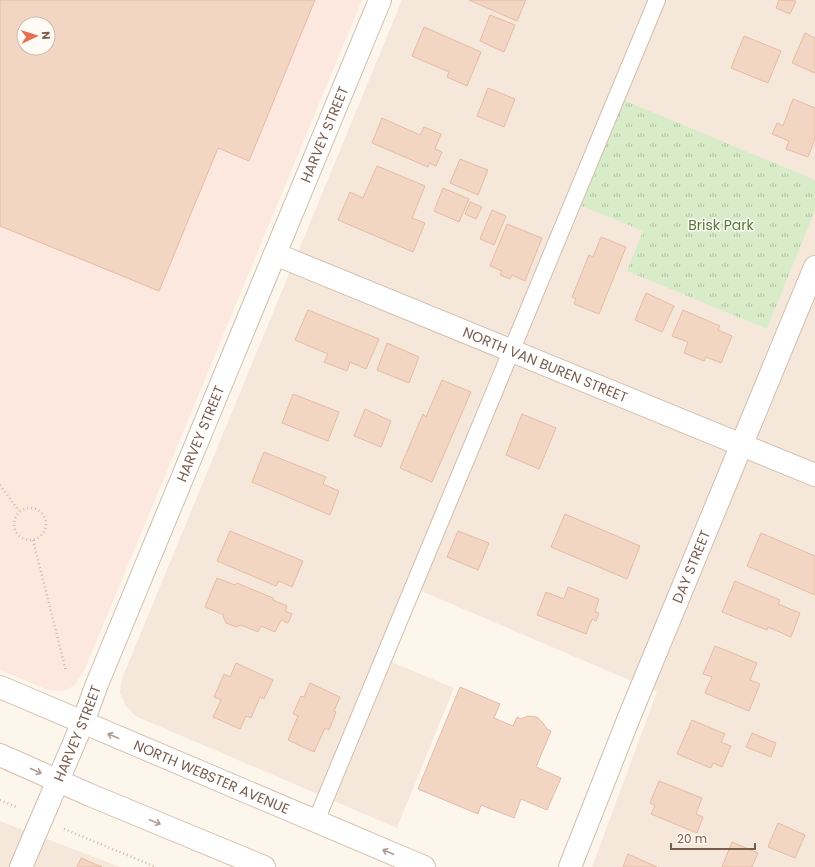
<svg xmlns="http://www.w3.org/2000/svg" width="815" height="867" viewBox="0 0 815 867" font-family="Poppins,sans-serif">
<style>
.residential{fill:#f5e8da}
.commercial{fill:#fde8e0;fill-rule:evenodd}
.park{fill:url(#park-tufts)}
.building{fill:#f3d5c3;stroke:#e6bba3;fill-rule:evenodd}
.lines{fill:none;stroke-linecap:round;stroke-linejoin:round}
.service-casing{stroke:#d1beb0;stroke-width:18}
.minor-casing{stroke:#d1beb0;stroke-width:24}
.secondary-casing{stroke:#d6c0b0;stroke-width:24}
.path{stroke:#d9b8a5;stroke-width:2.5;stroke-dasharray:1 3;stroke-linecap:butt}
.service{stroke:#fff;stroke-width:16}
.minor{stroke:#fff;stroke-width:22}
.secondary{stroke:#fff;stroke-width:22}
.oneway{stroke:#af9d94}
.labels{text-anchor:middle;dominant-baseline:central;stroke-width:3;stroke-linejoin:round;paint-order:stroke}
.street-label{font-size:14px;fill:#7a5c4d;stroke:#fffaf3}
.park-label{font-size:14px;fill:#537a41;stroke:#fffaf3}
</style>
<defs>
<pattern id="park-tufts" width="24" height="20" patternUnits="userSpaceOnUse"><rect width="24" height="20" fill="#d8ecc9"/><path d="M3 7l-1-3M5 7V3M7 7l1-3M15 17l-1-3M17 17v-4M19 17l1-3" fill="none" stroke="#b4c2a5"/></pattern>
</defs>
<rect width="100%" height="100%" fill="#fdf6ec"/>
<g class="residential">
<path d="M402 0H815V867H592L657 692 407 585 377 656 454 688 397 828 135 716 126 706 120 693 121 681Z"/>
<path d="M0 821 120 867H0Z"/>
</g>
<path class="commercial" d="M0 0H362L85 669 75 685 68 689 63 691 48 690 0 670ZM24 24H48V48H24Z"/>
<path class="park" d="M621 99 815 180V210L767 329 627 271 643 231 577 204Z"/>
<g class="building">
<path d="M0 0H315L249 161 218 148 159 291 0 226ZM24 24H48V48H24Z"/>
<path d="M469 0H526L517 21Z"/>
<path d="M779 0 796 1 790 14 776 8Z"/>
<path d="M490 15 515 25 504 52 480 41Z"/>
<path d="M424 27 481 52 467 86 447 77 449 72 412 56Z"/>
<path d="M805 33 815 38V73L792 63Z"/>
<path d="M744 36 781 51 768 83 731 68Z"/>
<path d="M488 88 515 99 504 127 477 116Z"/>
<path d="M793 99 815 108V139L808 157 786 149 789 141 772 134 777 123 783 126Z"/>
<path d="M382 118 420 135 424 127 441 134 435 149 442 152 436 166 429 163 428 167 372 143Z"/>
<path d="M460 159 488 170 478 195 450 183Z"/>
<path d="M377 166 425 186 412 218 425 223 413 252 338 220 350 192 363 198Z"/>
<path d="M443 188 469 199 459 222 434 211Z"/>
<path d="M470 202 482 207 476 219 465 214Z"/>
<path d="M492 210 506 216 494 245 480 239Z"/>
<path d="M507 224 542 238 525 281 512 275 510 279 500 275 502 271 490 266Z"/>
<path d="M601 237 626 247 599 314 574 304 576 299 572 297 589 255 593 257Z"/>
<path d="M646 293 674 306 662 332 635 320Z"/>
<path d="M308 310 379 339 366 369 350 362 347 371 324 362 328 354 295 340Z"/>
<path d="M683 310 720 326 718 330 732 336 721 363 706 357 704 361 684 353 688 342 672 336Z"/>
<path d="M387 343 419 357 409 383 377 370Z"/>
<path d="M442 380 471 392 432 482 400 468 423 414 426 417Z"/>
<path d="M293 394 339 412 328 441 282 423Z"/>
<path d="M365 409 391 421 381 447 354 436Z"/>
<path d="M522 414 556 428 539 469 506 455Z"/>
<path d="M264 452 326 477 323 484 339 491 330 515 252 482Z"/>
<path d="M565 514 640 546 627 579 551 547Z"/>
<path d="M230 531 303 561 292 587 279 581 276 586 217 561Z"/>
<path d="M458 531 489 543 478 570 447 557Z"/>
<path d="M761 533 815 556V595L747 566Z"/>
<path d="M217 578 235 585 237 583 273 598V600L287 606 285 611 292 614 288 623 281 620 275 632 261 626 258 632 241 625 236 627 226 623 223 616 224 615 205 607Z"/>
<path d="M735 581 780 600 778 604 800 613 791 637 768 627 767 630 722 612Z"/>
<path d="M568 587 599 599 595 612 599 613 596 621 592 619 586 634 537 615 546 592 564 599Z"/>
<path d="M715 646 757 663 750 680 760 684 749 711 705 693 712 677 703 674Z"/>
<path d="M236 663 273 680 264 699 260 697 251 718 246 716 240 729 213 717 221 700 214 697 224 674 230 677Z"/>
<path d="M310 683 340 697 334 711 336 712 329 730 325 728 314 752 288 740 298 716 293 714 301 696 304 697Z"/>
<path d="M460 687 500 704 494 718 513 726 517 717 521 719 528 716 537 717 543 723 547 729 551 731 536 767 561 778 547 810 521 799 514 818 481 805 478 814 418 789Z"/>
<path d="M692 720 725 734 721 742 731 746 722 767 713 763 711 768 677 754Z"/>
<path d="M752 733 776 743 771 757 746 747Z"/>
<path d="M659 781 702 798 696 814 703 817 697 833 651 814 655 806 650 803Z"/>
<path d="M778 823 805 835 795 858 768 847Z"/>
<path d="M732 842 758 853 752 867H722Z"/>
<path d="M628 854 657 867H623Z"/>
<path d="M81 858 102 867H77Z"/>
</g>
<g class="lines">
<g class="service-casing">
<path id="service" d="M316 821 657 0"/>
</g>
<g class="minor-casing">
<g id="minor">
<path id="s1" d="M275 254 815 475"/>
<path id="s2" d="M21 867 83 722 97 684 380 0"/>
<path id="s3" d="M570 867 630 715 815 267"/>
</g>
</g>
<g class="secondary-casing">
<g id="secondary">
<path id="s4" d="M0 687 424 867"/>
<path d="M0 755 90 795 264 867"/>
</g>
</g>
<g class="path">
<path d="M0 485 19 511"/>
<circle cx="30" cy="524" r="16"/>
<path d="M33 540 66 671"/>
<path d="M0 800 18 808"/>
<path d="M64 829 156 867"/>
</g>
<use href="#service" class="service"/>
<use href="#minor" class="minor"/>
<use href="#secondary" class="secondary"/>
</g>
<defs><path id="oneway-shaft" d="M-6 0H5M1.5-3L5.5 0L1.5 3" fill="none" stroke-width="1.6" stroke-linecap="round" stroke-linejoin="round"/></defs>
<g class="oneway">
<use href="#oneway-shaft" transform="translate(113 736) rotate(-157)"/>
<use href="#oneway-shaft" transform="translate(36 771) rotate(24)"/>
<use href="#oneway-shaft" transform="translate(155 822) rotate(22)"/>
<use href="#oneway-shaft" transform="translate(388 852) rotate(-157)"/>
</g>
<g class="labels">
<g class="street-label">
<text stroke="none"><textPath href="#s2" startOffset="793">HARVEY STREET</textPath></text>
<text stroke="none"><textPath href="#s1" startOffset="292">NORTH VAN BUREN STREET</textPath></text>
<text stroke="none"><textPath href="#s2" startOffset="469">HARVEY STREET</textPath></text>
<text stroke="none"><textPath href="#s3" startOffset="324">DAY STREET</textPath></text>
<text stroke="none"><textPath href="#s2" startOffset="145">HARVEY STREET</textPath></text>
<text stroke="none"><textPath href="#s4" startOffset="230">NORTH WEBSTER AVENUE</textPath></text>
</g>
<g class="park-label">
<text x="721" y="225">Brisk Park</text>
</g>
</g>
<g transform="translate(36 36) rotate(86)"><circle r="19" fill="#fffaf3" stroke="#cabbb1"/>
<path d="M0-3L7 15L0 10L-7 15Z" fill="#e76f51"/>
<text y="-6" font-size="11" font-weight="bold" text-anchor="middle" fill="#7a5c4d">N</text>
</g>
<path d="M671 843v6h84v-6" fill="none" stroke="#7a5c4d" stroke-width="2"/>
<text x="677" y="843" font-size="12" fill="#7a5c4d" stroke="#fffaf3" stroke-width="3" paint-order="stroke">20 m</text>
</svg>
